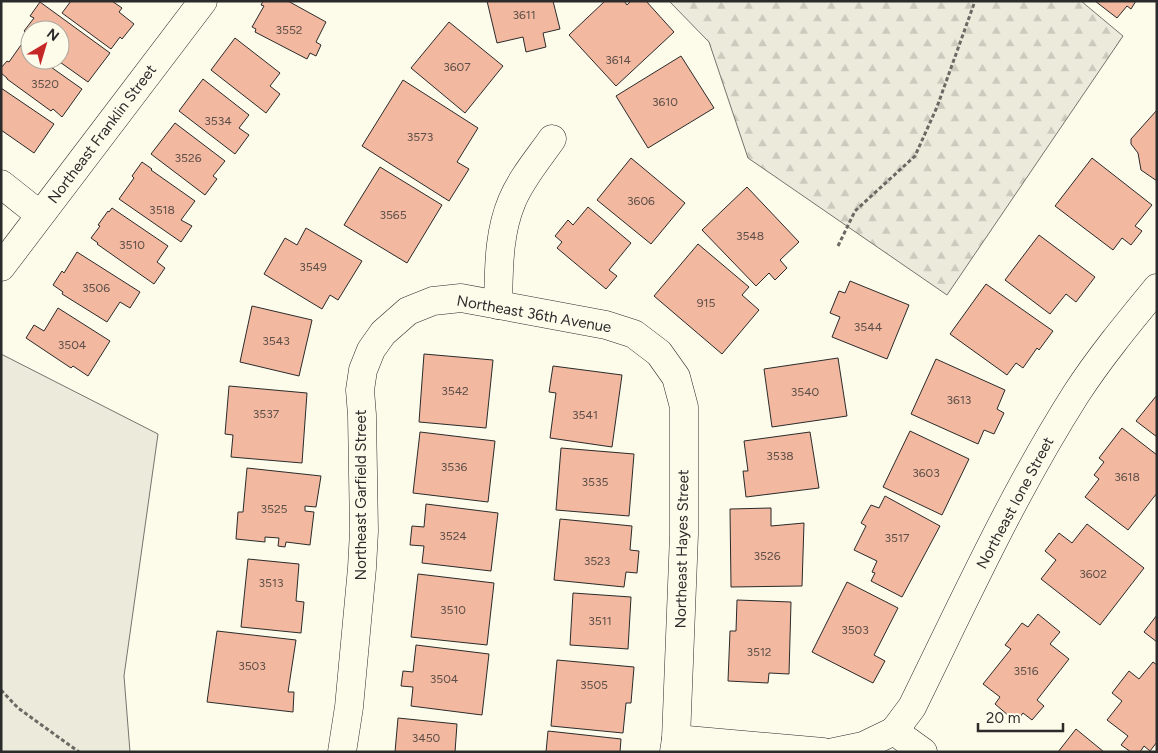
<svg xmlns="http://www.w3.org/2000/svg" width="1158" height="753" viewBox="0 0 1158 753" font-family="Figtree,sans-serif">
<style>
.green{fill:#ecebdb;stroke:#74746e}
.forest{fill:url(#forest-firs);stroke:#74746e}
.building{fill:#f2b8a0;stroke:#2b2b2b}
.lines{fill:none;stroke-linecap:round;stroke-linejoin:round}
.minor-casing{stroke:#2b2b2b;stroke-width:29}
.path{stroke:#6a6964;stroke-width:3;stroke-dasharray:4 2.5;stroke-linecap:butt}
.minor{stroke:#fdfbea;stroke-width:28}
.labels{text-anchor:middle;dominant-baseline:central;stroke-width:4;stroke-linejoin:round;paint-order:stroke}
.number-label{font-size:12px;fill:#5d4e48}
.street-label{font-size:15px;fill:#2b2b2b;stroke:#fdfbea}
</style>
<defs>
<pattern id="forest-firs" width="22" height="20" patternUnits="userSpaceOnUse" patternTransform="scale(1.25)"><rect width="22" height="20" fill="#ecebdb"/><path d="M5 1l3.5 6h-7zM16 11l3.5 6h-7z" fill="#cbcabc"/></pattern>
</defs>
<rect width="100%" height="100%" fill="#fdfbea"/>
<path class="green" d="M1 354 158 434 124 676 130 752H1Z"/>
<path class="forest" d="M669 1H1081L1123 36 947 295 748 158 709 42Z"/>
<g class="building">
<path d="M71 1H112L122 8 119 12 134 24 122 39 120 37 111 49 62 13Z"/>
<path d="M263 1H288L326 22 316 42 321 45 316 56 310 53 307 59 255 32 256 29 252 27 264 6 261 5Z"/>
<path d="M487 1H553L560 29 543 33 546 47 526 52 523 37 497 43Z"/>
<path d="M605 1H624L627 5 631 1H646L674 32 616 86 569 35Z"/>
<path d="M1095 1H1136L1131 9 1127 6 1117 18Z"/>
<path d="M40 2 110 53 88 82 57 60H60V30H30V35L24 31 34 18 30 16Z"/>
<path d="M449 22 503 66 465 113 411 68Z"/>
<path d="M235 38 280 73 270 86 280 94 266 113 211 70Z"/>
<path d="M21 45 27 50 28 48 30 49V60H41L82 89 62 117 53 109 51 111 7 79V78L1 73V68L7 61 9 62Z"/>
<path d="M681 56 714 108 648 148 616 96Z"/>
<path d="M203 79 249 115 239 128 249 135 235 154 179 111Z"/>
<path d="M403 80 478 128 457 162 469 169 449 201 362 146Z"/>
<path d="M1 88 54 124 34 153 1 130Z"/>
<path d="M1157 110V181L1141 170 1138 153 1131 144V139Z"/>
<path d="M175 123 225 161 213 176 217 179 205 195 151 154Z"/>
<path d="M631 158 685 203 651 244 597 200Z"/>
<path d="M1092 158 1152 205 1135 226 1142 231 1131 245 1122 238 1113 250 1055 206Z"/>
<path d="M142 162 152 169 151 170 195 201 181 220 192 226 181 242 119 199 134 178 132 176Z"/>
<path d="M380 167 442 205 407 263 344 225Z"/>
<path d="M747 187 799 242 780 260 787 268 775 280 769 273 756 286 702 230Z"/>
<path d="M588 207 631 243 609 270 617 276 606 289 557 248 562 242 555 236 568 220 573 225Z"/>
<path d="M112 208 168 246 157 262 165 268 154 284 97 244 98 243 91 238 100 226 98 225 108 211 109 212Z"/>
<path d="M306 228 362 261 338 300 330 295 322 309 264 274 285 238 297 245Z"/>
<path d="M1039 235 1095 277 1076 302 1066 294 1050 314 1005 280Z"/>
<path d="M698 244 749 287 742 295 759 310 722 354 654 296Z"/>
<path d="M77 252 140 292 130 308 120 302 107 322 62 294 63 292 53 285 62 271 64 273Z"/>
<path d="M850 281 909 305 887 359 832 337 840 317 830 313 839 291 845 293Z"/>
<path d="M986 284 1053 331 1039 350 1037 348 1023 368 1016 363 1007 375 950 334Z"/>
<path d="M252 306 312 320 299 376 240 362Z"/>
<path d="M58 308 110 341 88 376 73 366 71 368 26 338 34 325 44 331Z"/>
<path d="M424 354 493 360 486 428 419 422Z"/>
<path d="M838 358 847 416 772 427 764 369Z"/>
<path d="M936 359 1005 390 997 409 1004 413 994 434 984 430 978 444 911 414Z"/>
<path d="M553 366 622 375 612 447 550 438 556 393 549 392Z"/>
<path d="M229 386 307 393 302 463 231 457 233 435 225 434Z"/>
<path d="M1157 395V437L1136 421Z"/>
<path d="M1122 428 1157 455V493L1128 530 1085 497 1099 479 1094 475 1104 462 1099 458Z"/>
<path d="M910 431 969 459 942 515 883 487Z"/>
<path d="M420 432 495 441 488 502 413 493Z"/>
<path d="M810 432 819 488 746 497 743 471H748L744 441Z"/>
<path d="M561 448 634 454 629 516 556 510Z"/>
<path d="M247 468 321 476 316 507 305 506V511L314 512 310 545 286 542 285 547 278 546 279 538 265 537V542L236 539 238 512H243Z"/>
<path d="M885 496 940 526 902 597 871 581 875 573 872 572 877 561 854 550 866 526 861 523 871 505 879 508Z"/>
<path d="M426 504 498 513 491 571 422 563 424 546 410 545 412 526 424 527Z"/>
<path d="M771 508V526L804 523 802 586 731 587 730 509Z"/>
<path d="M560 519 632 526 630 550 639 551 637 573 626 572 624 587 554 580Z"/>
<path d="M1087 524 1144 568 1100 625 1041 579 1056 560 1045 551 1059 533 1072 543Z"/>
<path d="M248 559 299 564 296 601 304 602 301 633 241 627Z"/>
<path d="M418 574 494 583 487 645 411 637Z"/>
<path d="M847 582 898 608 874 655 885 661 873 683 812 652Z"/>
<path d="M573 593 631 597 628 649 570 645Z"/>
<path d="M737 600 791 602 789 674 769 673 768 683 728 681 730 631H736Z"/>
<path d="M1038 614 1060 632 1050 644 1069 659 1037 700 1044 706 1032 720 1023 713 1016 722 995 704 1000 697 983 684 1011 649 1005 645 1022 623 1028 627Z"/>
<path d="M1157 615V642L1144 632Z"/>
<path d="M217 631 296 640 288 692H294L293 712 207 702Z"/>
<path d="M416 645 489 654 482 715 411 706 413 687 401 686 403 671 413 672Z"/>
<path d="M557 660 634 667 631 703H626L623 733 551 726Z"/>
<path d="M1153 662 1157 665V742L1150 751 1144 746 1140 752H1131L1121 745 1128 736 1107 720 1122 701 1112 693 1129 671 1139 679Z"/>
<path d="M398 718 457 724 455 752H395Z"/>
<path d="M1076 729 1104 752H1058Z"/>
<path d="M548 731 621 739 620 752H546Z"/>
</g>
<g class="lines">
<g class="minor-casing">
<g id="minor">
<path d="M1 184 40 215"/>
<path d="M1 267 203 1"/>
<path d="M498 305C499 270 498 234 512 201 521 179 538 159 552 139"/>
<path d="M894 731 912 707C964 601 1013 493 1076 394 1100 357 1129 322 1157 288"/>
<path d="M676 739 823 752"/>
<path d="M342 752 349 707 362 568 364 531 362 415 360 390 363 370 371 350 383 333 408 311 433 301 461 298 606 325 634 334 659 353 676 377 684 407V534L676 739 674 752"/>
<path d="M834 752 863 746 894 731 923 752"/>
</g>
</g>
<g class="path">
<path d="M838 246 855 211 915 156 937 107 975 1"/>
<path d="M1 690 18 708 79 752"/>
</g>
<use href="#minor" class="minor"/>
</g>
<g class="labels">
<g class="number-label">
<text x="524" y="15">3611</text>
<text x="289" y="30">3552</text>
<text x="618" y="60">3614</text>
<text x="457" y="67">3607</text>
<text x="45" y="84">3520</text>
<text x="665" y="102">3610</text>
<text x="218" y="121">3534</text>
<text x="420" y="137">3573</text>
<text x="188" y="158">3526</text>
<text x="641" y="201">3606</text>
<text x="162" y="210">3518</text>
<text x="393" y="215">3565</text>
<text x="750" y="236">3548</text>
<text x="132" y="245">3510</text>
<text x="313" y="267">3549</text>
<text x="96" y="288">3506</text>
<text x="706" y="303">915</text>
<text x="868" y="327">3544</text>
<text x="276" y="341">3543</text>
<text x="72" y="345">3504</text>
<text x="455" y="391">3542</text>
<text x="805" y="392">3540</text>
<text x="959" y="400">3613</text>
<text x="266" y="414">3537</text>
<text x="585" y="415">3541</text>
<text x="780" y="456">3538</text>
<text x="454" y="467">3536</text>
<text x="926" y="473">3603</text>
<text x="1127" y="477">3618</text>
<text x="595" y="482">3535</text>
<text x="274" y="509">3525</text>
<text x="453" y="536">3524</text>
<text x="897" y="538">3517</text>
<text x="767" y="556">3526</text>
<text x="597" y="561">3523</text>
<text x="1093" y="574">3602</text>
<text x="271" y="583">3513</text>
<text x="453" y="610">3510</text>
<text x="600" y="621">3511</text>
<text x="855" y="630">3503</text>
<text x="759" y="652">3512</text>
<text x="252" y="666">3503</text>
<text x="1026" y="671">3516</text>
<text x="444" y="679">3504</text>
<text x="594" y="685">3505</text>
<text x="426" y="738">3450</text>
</g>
<g class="street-label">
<text transform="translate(102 134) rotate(-53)">Northeast Franklin Street</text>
<text transform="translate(534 314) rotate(10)">Northeast 36th Avenue</text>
<text transform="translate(361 495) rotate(-90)">Northeast Garfield Street</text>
<text transform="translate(1015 503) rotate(-62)">Northeast Ione Street</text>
<text transform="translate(682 549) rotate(-89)">Northeast Hayes Street</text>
</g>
</g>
<rect width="1158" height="753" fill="none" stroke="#2b2b2b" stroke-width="5"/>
<g transform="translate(45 45) rotate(38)"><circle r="24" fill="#fdfbea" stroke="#a9a89e"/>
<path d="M0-4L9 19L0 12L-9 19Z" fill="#c62828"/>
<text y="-8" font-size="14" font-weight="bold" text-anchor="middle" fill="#2b2b2b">N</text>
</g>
<path d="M978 723v8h85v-8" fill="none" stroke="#2b2b2b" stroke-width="2.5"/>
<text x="986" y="723" font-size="15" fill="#2b2b2b" stroke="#fdfbea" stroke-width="4" paint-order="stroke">20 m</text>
</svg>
